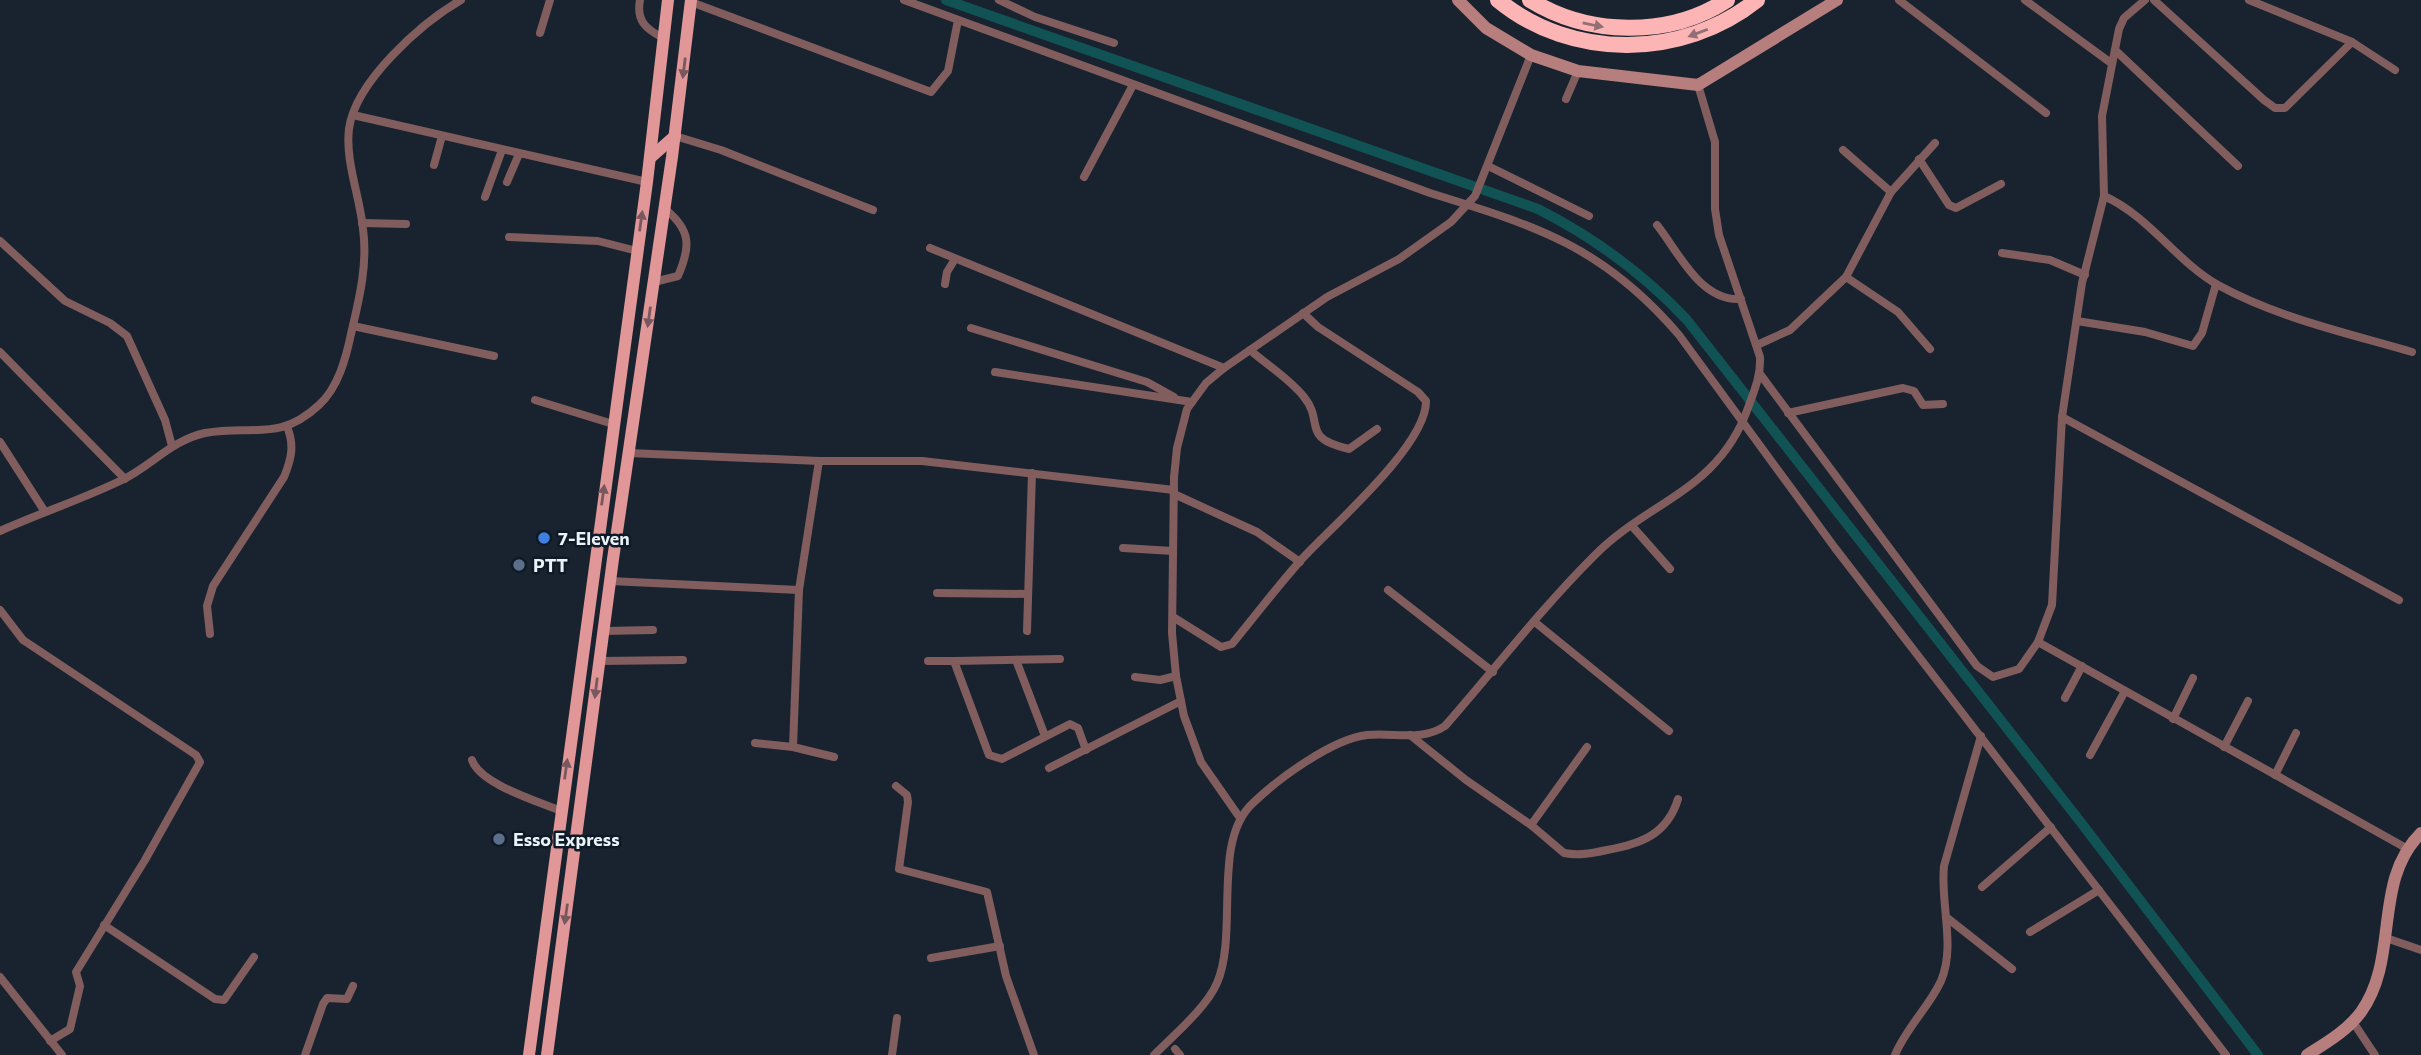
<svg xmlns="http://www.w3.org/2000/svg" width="2421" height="1055" viewBox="0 0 2421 1055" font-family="Commissioner,sans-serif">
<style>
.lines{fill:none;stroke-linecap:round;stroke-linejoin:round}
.canal{stroke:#115355;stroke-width:10}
.street{stroke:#815d5d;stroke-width:8}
.secondary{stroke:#b77e7e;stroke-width:12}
.primary{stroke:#e19797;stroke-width:12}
.highway{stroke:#fcb5b4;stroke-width:16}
.oneway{fill:#916f74}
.oneway2{fill:#78585e}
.shop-dot{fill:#3f7fe0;stroke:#0e1a25;stroke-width:2.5}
.service-dot{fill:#5c6f8a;stroke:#0e1a25;stroke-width:2.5}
.labels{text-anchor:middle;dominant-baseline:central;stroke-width:5;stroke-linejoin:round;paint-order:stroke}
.poi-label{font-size:18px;font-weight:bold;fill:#e9f1f9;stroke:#0e1a25;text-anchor:start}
</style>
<rect width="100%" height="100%" fill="#18232f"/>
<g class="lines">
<path class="canal" d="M946 0 1538 209C1595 238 1643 273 1687 320L2079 820 2258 1055"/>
<g class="street">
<path d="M640 0C636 21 646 29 663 38"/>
<path d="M904 0 1430 193C1536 226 1603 246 1679 335L1835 548 2226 1055"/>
<path d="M999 0 1035 17 1114 43"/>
<path d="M1899 0 2046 113"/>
<path d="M2025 0 2111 63"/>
<path d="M2154 0 2264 100 2275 108H2285L2352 42 2249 0"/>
<path d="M691 2 931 92 948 71 958 20"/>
<path d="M540 33 550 0"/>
<path d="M2352 42 2395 70"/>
<path d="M2115 50 2238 166"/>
<path d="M1566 99 1578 71"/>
<path d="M353 115 647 182"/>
<path d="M675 136 721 150 873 210"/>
<path d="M1843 150 1891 192"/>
<path d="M1919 159 1949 205 1956 208 2001 184"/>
<path d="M434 165 442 136"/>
<path d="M1488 166 1589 216"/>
<path d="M1084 177 1133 85"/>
<path d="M507 182 519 154"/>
<path d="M2104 196C2149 216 2177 262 2218 285 2278 318 2347 333 2412 352"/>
<path d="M485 197 502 150"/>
<path d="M362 223 406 224"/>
<path d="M1657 225C1678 251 1700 302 1741 299"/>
<path d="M509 237 598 241 637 251"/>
<path d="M0 241 65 301 110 323 127 336 165 420 172 446"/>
<path d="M930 248 1224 368"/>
<path d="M2002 253 2050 260 2085 275"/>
<path d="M1846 277 1898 312 1930 349"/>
<path d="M654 282 678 276C691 246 691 230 665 209"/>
<path d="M945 284 947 272 955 259"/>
<path d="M2077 321 2145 332 2193 346 2202 333 2216 284"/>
<path d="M353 326 494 356"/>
<path d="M971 328 1147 382 1174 397"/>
<path d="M1757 345 1790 330 1846 277 1891 192 1935 143"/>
<path d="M1250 350C1267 365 1290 379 1304 397 1325 423 1300 438 1349 449L1377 429"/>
<path d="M0 352 125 479"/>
<path d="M995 372 1192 402"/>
<path d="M1760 374 1977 666 1993 677 2019 669 2038 642 2052 605 2062 417 2082 283 2104 196 2102 116 2119 29 2124 18 2145 0"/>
<path d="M535 400 613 424"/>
<path d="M1788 413 1903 388 1914 391 1923 405 1943 404"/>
<path d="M2062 417 2399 600"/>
<path d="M0 442 45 512"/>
<path d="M629 453 819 461H922L1174 490"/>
<path d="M1174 494 1257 532 1300 562"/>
<path d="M1632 526 1670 569"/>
<path d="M0 531C40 513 83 499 122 480 151 466 172 440 205 433 252 424 278 443 319 405 338 388 346 358 351 334 359 300 368 264 363 229 360 197 345 161 349 129 355 82 421 23 461 0"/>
<path d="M1123 548 1173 551"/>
<path d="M610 581 799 590"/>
<path d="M1388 590 1493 672"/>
<path d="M937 593 1028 594"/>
<path d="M0 610 23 640 196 755 200 762 145 860 76 972 80 986 70 1029 50 1041"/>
<path d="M1173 617 1221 647 1232 644C1255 616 1277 587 1301 560 1331 527 1427 445 1426 401L1418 392 1318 327 1303 313"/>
<path d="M1536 623 1669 731"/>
<path d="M604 631 653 630"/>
<path d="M1027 631 1032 473"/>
<path d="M210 634 207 606 213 586 284 477C291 460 295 445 287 427"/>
<path d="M2038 642 2406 848"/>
<path d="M1060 659 954 661 989 755 1002 759 1070 724 1078 728 1086 750"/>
<path d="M1016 660 1045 736"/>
<path d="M600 661 683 660"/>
<path d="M928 661H954"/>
<path d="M1135 677 1160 680 1176 676"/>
<path d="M2065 698 2082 666"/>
<path d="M2173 719 2193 678"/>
<path d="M1410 735 1466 780 1531 825 1564 853C1579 856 1593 853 1607 850 1640 844 1667 835 1678 799"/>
<path d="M755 743 793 747 834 757"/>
<path d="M793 747 799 590 819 461"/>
<path d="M2224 747 2248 701"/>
<path d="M2090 755 2125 691"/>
<path d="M472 760C480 784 537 801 561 811"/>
<path d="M1049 768 1181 701"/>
<path d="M2275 775 2296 733"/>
<path d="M896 786 907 795 908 802 899 869 987 892 1006 976 1034 1055"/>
<path d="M1240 818 1201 762 1184 716 1176 676 1172 633 1174 477 1177 448 1187 409 1206 383 1224 368 1327 297 1399 259 1451 222 1475 196 1531 55"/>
<path d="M1531 825 1587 747"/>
<path d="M1982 887 2051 827"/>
<path d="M1946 917 2012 969"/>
<path d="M104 925 215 999 224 1000 254 957"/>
<path d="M2030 932 2099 890"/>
<path d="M2386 938 2421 950"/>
<path d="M931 958 1000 946"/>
<path d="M0 977 62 1055"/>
<path d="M2353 1022 2375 1055"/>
<path d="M1175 1049 1180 1055"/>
<path d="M305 1055 323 1004 327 998 347 999 353 986"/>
<path d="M892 1055 897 1018"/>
<path d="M1154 1055C1173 1036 1207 1007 1217 983 1239 932 1211 841 1253 803 1278 779 1332 739 1367 735 1394 732 1421 742 1445 726 1494 670 1540 610 1593 557 1647 501 1718 492 1748 408 1754 391 1761 376 1760 357L1719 235 1715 209V142L1698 85"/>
<path d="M1895 1055C1906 1028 1929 1007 1941 981 1956 946 1940 903 1944 866L1981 736"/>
</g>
<g class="secondary">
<path d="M1458 0 1486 28 1531 55 1578 71 1698 85 1837 0"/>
<path d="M2307 1055C2326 1043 2347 1031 2361 1012 2400 958 2372 881 2421 833"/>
</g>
<g class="primary">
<path d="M650 158 675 136"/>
<path d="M529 1055 647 182 668 0"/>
<path d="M547 1055 613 559 672 157 691 0"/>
</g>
<g class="highway">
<path d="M1498 0C1572 61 1683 59 1757 0"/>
<path d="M1530 0C1588 36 1669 38 1727 0"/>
</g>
</g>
<defs><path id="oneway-solid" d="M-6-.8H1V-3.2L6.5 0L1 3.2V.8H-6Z" transform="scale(1.75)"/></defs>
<g class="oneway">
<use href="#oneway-solid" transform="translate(1593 25) rotate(11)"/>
<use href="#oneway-solid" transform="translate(1698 33) rotate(159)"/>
</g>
<g class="oneway2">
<use href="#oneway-solid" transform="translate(684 68) rotate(97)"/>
<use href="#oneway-solid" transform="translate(641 221) rotate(-82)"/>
<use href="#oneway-solid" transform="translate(649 317) rotate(98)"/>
<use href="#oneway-solid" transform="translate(603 495) rotate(-82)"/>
<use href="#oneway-solid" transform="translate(596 688) rotate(97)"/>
<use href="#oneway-solid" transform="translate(566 769) rotate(-82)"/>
<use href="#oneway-solid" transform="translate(566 914) rotate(98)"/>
</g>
<circle class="shop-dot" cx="544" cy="538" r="7"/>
<g class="service-dot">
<circle cx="519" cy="565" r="7"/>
<circle cx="499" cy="839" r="7"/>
</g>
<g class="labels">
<g class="poi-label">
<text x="558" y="538">7-Eleven</text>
<text x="533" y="565">PTT</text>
<text x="513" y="839">Esso Express</text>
</g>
</g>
</svg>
